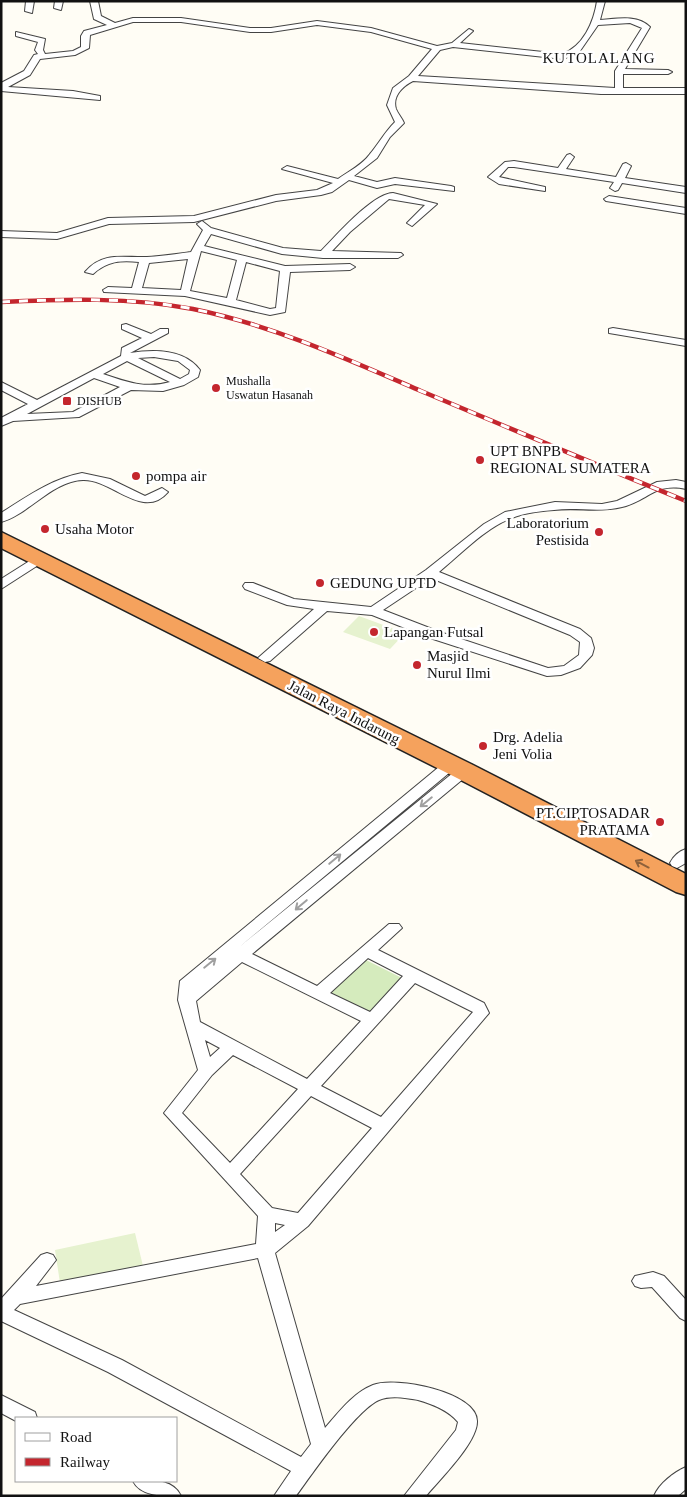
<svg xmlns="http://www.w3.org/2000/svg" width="687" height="1497" viewBox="0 0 687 1497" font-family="Georgia,serif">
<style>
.green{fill:#d5ebbd}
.pitch{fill:#e6f2cf}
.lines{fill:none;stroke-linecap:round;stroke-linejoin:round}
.street-casing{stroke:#444;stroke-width:2}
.highway-casing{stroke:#222;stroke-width:3}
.street{fill:#fff;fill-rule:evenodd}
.highway{fill:#f5a25d;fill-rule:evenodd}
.rail-casing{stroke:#c4262e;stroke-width:4.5}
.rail{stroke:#fff;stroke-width:3;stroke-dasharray:9;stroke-linecap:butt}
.oneway{stroke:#a0a0a0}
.oneway2{stroke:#8e613b}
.poi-dot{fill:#c4262e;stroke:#fff;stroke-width:2}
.labels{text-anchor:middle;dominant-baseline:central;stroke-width:5;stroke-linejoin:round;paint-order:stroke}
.far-poi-label{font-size:12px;fill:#111;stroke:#fff;text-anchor:start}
.far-quarter-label{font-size:15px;letter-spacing:1px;fill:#111;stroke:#fff}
.poi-label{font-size:15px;fill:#111;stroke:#fff;text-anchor:start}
.street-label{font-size:15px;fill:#111;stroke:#fff}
</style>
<rect width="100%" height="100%" fill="#fffdf5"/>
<path class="green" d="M364 959 402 978 369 1015 329 995Z"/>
<g class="pitch">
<path d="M359 616 405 633 390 649 343 632Z"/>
<path d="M135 1233 143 1266 60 1283 55 1250Z"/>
</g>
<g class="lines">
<g class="street-casing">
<g id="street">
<path d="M26 1H34L32 13 25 11Z"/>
<path d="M55 1H63L61 10 54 8Z"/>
<path d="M90 1H98L101 16 115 23 133 18H181L250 28H271L317 21 371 28 437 46 452 43 469 29 473 31 460 43 562 54C583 47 594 22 597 1H605L600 20C616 19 637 14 650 27L625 69 668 70 672 72 668 74H623V88H686V94H601L413 81C403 86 392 96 396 109 398 114 402 118 404 123L390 137 377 158 354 176 377 182 395 178 451 186 454 187V191L395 184 377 188 349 180 332 192 321 195 276 201 194 222 109 224 57 239 1 237V231L57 233 108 218 194 216 276 195 317 190 333 183 282 169 287 166 338 179C349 171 362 165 370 154 379 143 385 132 395 122L387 105 393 88 409 76 432 49 371 32 317 25 271 32H250L181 22H133L90 35 89 48 75 55 40 59 30 75 8 87 73 91 100 96V100L1 91V83L24 71 34 55 38 54 35 50 38 42 16 36V32L45 39 43 50 45 54 73 51 81 47V36L84 31 107 25 94 19ZM630 23 642 28 615 71V88L418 76 440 50 453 47 563 59 580 51 598 25Z"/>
<path d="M570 154 574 157 566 169 616 177 623 164 626 163 631 166 625 178 686 187V193L622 183 618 190 615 191 610 188 614 182 514 167H508L499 177 545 187V191L499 184 488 177 505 162 514 161 558 168 567 155Z"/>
<path d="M393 193 437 204 412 226 407 223 425 205 389 199 350 232 332 251 401 253 403 255 398 258H323L282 254 211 234 204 246 285 266 350 264 355 267 350 270 290 272 285 312 270 315 185 296 104 292 103 290 108 287 132 288 139 262C121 260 107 261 93 274L85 272C102 251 124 258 147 257 162 256 176 254 191 252L203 230 197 224 202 221 211 228 283 248 321 251C335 237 373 193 393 193ZM201 251 237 260 227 298 190 291ZM188 259 181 290 142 288 149 263ZM246 262 280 271 276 308 270 309 236 300Z"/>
<path d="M609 196 686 208V214L606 201 604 199Z"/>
<path d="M126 324 151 334 160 329H168V333L130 353C155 349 184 349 200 370L198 377 184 385 163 391 131 390 79 417 13 421 1 426V418L28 404 1 390V382L37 400 121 356 122 348 142 338 122 329V325ZM154 357 178 361 190 370 189 374 180 379 138 358ZM127 361 170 382C146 389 126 382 103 374ZM94 378 120 387 73 412 27 414Z"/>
<path d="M613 328 686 340V346L609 333V329Z"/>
<path d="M82 473 110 479 145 496 162 488 168 492C143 521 112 479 83 480 52 481 28 515 1 522V513C28 496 51 479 82 473Z"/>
<path d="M676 480 686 482V489C655 482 648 501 622 507 599 513 577 507 554 510 541 511 524 513 512 518 485 528 461 554 439 572L580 629 591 638 594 648 592 655 580 668 561 675 547 676 430 638 372 615 327 611 270 661 265 662 258 658 314 609 287 605 245 589 243 586 245 583H253L294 599 371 607 426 570 484 524 505 512 555 502 602 504 617 501 657 482ZM431 578 570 635 580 642 579 655 564 666 548 668 440 632 383 610Z"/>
<path d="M39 555 45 559 43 562 1 589V579Z"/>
<path d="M450 761 455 762 457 765 455 768 238 948 459 768H469L471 771 469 774 252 954 317 986 389 924H399L402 928 378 950 484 1003 489 1013 308 1226 275 1253 325 1428C339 1412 353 1393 373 1385 395 1376 477 1392 477 1421 478 1442 440 1479 426 1496H404L456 1430 458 1422C448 1410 432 1404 418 1400 406 1398 391 1395 379 1400 356 1410 312 1474 296 1496H274L291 1471 108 1372 1 1321V1299L41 1255 47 1253 53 1255 56 1260 36 1286 256 1244 258 1216 164 1113 198 1070 178 1000 180 981 445 762ZM368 958 403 976 370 1012 330 993ZM242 962 361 1021 307 1079 200 1022 196 1001ZM415 983 473 1012 381 1117 321 1086ZM205 1040 220 1048 210 1057ZM233 1055 298 1089 230 1163 182 1113 212 1075ZM311 1096 372 1128 298 1213 272 1208 240 1174ZM275 1223 285 1225 275 1232ZM258 1258 311 1444 301 1457 122 1360 14 1310 20 1304Z"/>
<path d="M686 849V863L677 868 672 866 670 863C673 857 679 851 686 849Z"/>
<path d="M653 1272 664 1276 686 1300V1321L680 1318 652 1287 641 1288 635 1286 632 1281 635 1276Z"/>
<path d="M1 1395 35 1412 37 1418H16V1421L1 1413Z"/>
<path d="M686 1467V1489L678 1496H654C659 1484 674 1472 686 1467Z"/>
<path d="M133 1481C149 1480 173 1478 181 1496 164 1496 141 1497 133 1481Z"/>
</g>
</g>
<g class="highway-casing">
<path id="highway" d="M1 532 473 765 686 874V895L676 892 455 777 1 548Z"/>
</g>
<use href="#street" class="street"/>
<use href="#highway" class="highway"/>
<g class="rail-casing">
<path id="rail" d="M1 302C65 299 130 297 193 309 272 325 347 359 421 391 509 428 597 465 686 501"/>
</g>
<use href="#rail" class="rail"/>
</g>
<defs><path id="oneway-shaft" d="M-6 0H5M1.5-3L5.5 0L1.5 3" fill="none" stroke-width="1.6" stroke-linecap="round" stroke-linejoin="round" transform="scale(1.25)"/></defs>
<g class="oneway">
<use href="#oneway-shaft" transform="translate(426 802) rotate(141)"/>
<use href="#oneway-shaft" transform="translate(335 859) rotate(-40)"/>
<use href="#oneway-shaft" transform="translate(301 905) rotate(140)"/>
<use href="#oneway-shaft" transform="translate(210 963) rotate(-39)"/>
</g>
<use class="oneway2" href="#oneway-shaft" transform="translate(642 864) rotate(-152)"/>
<g class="poi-dot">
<circle cx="216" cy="388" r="5"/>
<rect x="62" y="396" width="10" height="10" rx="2.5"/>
<circle cx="480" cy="460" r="5"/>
<circle cx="136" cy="476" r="5"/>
<circle cx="45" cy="529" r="5"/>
<circle cx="599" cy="532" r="5"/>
<circle cx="320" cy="583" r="5"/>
<circle cx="374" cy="632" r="5"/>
<circle cx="417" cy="665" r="5"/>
<circle cx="483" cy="746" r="5"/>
<circle cx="660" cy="822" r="5"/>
</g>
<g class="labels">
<g class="far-poi-label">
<text x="226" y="381">Mushalla<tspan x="226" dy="14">Uswatun Hasanah</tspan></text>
<text x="77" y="401">DISHUB</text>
</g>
<g class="far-quarter-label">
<text x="599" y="58">KUTOLALANG</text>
</g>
<g class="poi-label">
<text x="490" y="451">UPT BNPB<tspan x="490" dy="17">REGIONAL SUMATERA</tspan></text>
<text x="146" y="476">pompa air</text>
<text x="589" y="523" text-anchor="end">Laboratorium<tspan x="589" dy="17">Pestisida</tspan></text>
<text x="55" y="529">Usaha Motor</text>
<text x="330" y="583">GEDUNG UPTD</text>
<text x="384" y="632">Lapangan Futsal</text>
<text x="427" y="656">Masjid<tspan x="427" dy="17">Nurul Ilmi</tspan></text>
<text x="493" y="737">Drg. Adelia<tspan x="493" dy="17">Jeni Volia</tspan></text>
<text x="650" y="813" text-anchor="end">PT.CIPTOSADAR<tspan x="650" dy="17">PRATAMA</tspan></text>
</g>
<g class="street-label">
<text transform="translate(344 712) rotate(27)">Jalan Raya Indarung</text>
</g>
</g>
<rect width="687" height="1497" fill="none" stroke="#111111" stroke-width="5"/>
<rect x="15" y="1417" width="162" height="65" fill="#ffffff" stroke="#a0a0a0"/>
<rect x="25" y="1433" width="25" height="8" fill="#ffffff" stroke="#a0a0a0"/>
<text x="60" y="1442" font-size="15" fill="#111111">Road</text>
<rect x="25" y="1458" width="25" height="8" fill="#c4262e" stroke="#a0a0a0"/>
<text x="60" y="1467" font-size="15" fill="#111111">Railway</text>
</svg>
